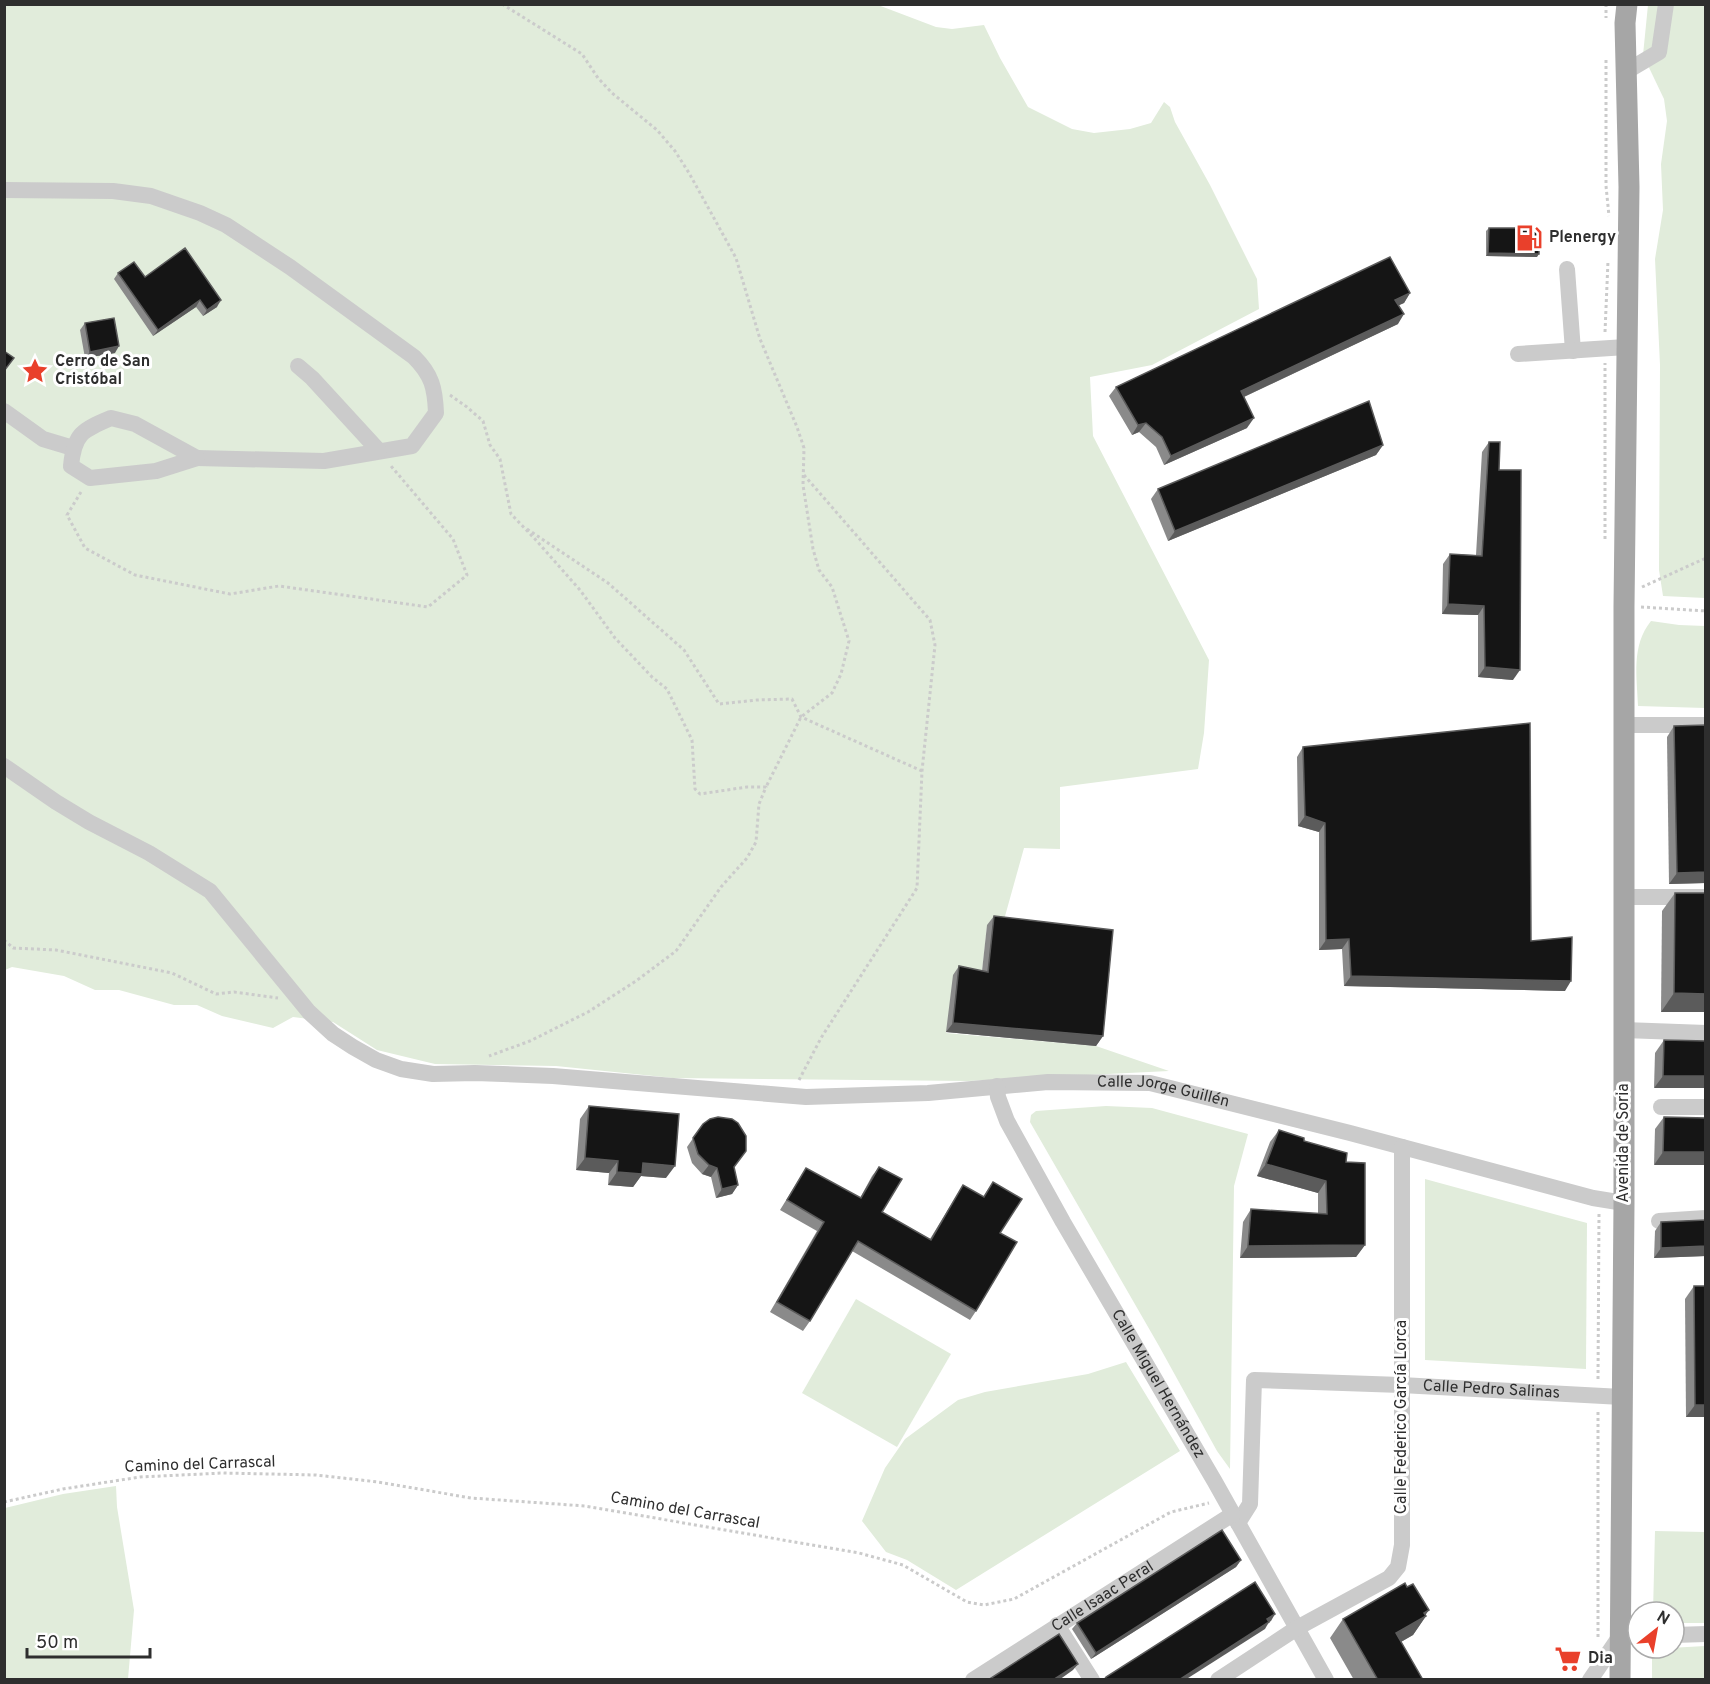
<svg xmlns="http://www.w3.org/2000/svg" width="1710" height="1684" viewBox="0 0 1710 1684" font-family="Overpass,sans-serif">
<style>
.green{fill:#e1ecdb}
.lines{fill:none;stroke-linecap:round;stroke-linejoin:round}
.path{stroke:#cbcbcb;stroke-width:3;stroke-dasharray:3 3;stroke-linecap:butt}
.minor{stroke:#cbcbcb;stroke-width:16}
.major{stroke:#a6a6a6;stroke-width:21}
.wall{fill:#8a8a8a}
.shaded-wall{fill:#5b5b5b}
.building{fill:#151515;stroke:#5b5b5b;stroke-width:1.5}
.labels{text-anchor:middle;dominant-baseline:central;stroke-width:6;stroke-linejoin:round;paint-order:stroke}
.poi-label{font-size:16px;font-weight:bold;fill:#2e2e2e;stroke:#fff;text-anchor:start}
.street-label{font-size:16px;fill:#2e2e2e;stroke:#fff}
</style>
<rect width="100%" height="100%" fill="#fff"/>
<g class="green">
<path d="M5 5H878L936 27 952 29 984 25 1000 58 1028 107 1072 129 1094 133 1130 129 1151 123 1164 102 1170 107 1175 122 1210 185 1257 279 1259 309 1152 365 1090 377 1093 436 1209 660 1204 733 1198 769 1060 787V849L1024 848 1002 927 987 926 981 981 946 1033 1096 1046 1169 1071 968 1081 673 1078 556 1066 435 1064 377 1050 333 1022 293 1017 273 1028 222 1016 197 1005H174L119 990H95L64 976 12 967 5 970Z"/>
<path d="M1648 5H1705V598L1663 596 1659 570 1660 365 1655 259 1663 210 1661 164 1667 121 1664 99 1643 55Z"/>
<path d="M1651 621 1679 625 1705 626V708L1638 706C1637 676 1631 646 1651 621Z"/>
<path d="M1106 1106 1152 1108 1248 1134 1234 1186 1230 1469 1217 1451 1159 1346 1030 1122 1031 1115 1036 1111Z"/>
<path d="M1425 1179 1587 1223 1586 1369 1425 1360Z"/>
<path d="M856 1299 951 1354 897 1447 802 1393Z"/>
<path d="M1126 1362 1180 1451 956 1590 907 1560 886 1552 862 1521 885 1468 905 1439 958 1400 985 1392 1088 1374Z"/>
<path d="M116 1486 117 1507 134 1610 128 1679H5V1508L63 1494Z"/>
<path d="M1655 1531 1705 1532V1623H1674V1612H1653Z"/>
<path d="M1705 1646V1679H1652V1649Z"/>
</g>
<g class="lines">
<g class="path">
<path d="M502 4 582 54 598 78 612 93 657 130 675 151 689 173 736 258 760 339 797 427 804 448 803 485 813 549 819 570 832 587 849 641 841 674 832 693 801 717 766 787"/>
<path d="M1606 4V18"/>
<path d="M1606 60V186L1609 216"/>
<path d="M1605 332 1608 261"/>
<path d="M450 395 467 407 483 421 490 445 500 459 511 514 535 539 580 590 615 638 652 677 667 689 692 740 695 789 700 794 747 787H766L759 804 756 842 747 858 721 887 676 951 636 981 588 1012 530 1041 489 1056"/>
<path d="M81 492 67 515 85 548 135 575 230 594 279 586 428 607 467 575 453 539 391 466"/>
<path d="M527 529 608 583 684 650 719 704 757 700 792 699 801 717 922 771"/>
<path d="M1605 539V363"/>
<path d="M1642 587 1706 558"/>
<path d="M1641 607 1706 611"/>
<path d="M4 940 13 948 56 950 172 973 216 994 234 992 278 998"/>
<path d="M799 1080 821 1038 917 888 922 771 935 645 930 620 804 475"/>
<path d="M1598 1379 1599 1214"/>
<path d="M1598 1412V1640"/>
<path d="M4 1502 63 1489 140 1477 223 1473 316 1475 378 1482 471 1498 585 1506 859 1553 903 1565 967 1602 984 1605 1014 1599 1171 1512 1209 1503"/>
</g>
<g class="minor">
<path d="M1627 71 1659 52 1666 4"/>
<path d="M4 190 113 191 151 196 200 213 226 225 290 267 414 357C432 375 435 388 436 413L412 446 324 461 197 458"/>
<path d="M1567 269 1573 351"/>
<path d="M1518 354 1626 347"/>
<path d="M298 366 312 378 379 451"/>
<path d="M4 411 43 439 73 448"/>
<path d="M111 418 135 424 197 458 156 471 90 478 71 466C74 434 82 430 111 418Z"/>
<path d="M1624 725H1706"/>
<path id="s1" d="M4 766 56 802 89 822 149 853 210 891 309 1012 333 1034 353 1047 376 1060 401 1069 433 1074 475 1073 553 1076 806 1097 928 1093 1048 1082 1150 1083 1350 1133 1593 1198 1624 1203"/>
<path d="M1624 897H1706"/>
<path d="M1624 1030 1706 1033"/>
<path id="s2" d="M997 1086 998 1097 1007 1121 1063 1222 1215 1482 1326 1680"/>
<path d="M1661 1107H1706"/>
<path d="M1659 1221 1706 1218"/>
<path id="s3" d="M1238 1523 1250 1504 1254 1380 1401 1385 1622 1397"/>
<path d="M1057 1625 1092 1680"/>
<path d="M1674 1635 1706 1634"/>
<path id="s4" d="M973 1680 1233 1514"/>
<path d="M1218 1680 1297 1628 1389 1578 1398 1567 1402 1545V1147"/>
<path d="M1590 1680 1620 1636 1638 1637"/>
</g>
<path class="major" d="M1620 1680 1624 1203V606L1629 187 1625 23 1627 4"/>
</g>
<g class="wall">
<path d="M1489 228 1537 257 1486 256V231Z"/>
<path d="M118 273 145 277 217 307 203 316 196 307 153 336 114 279Z"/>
<path d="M1410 293 1404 303 1398 305V324L1244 397 1247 428 1164 465 1156 447 1139 432 1132 435 1109 396 1116 387Z"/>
<path d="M85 323 115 353 85 358 80 330Z"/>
<path d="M1489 442 1499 470 1513 680 1478 677V615L1442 614 1443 564 1450 554 1476 555 1482 452Z"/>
<path d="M1383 445 1376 455 1168 541 1151 499 1158 489Z"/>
<path d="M1706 725V883L1669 884 1667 737 1674 726Z"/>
<path d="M1303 747 1531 941 1565 991 1344 986 1342 949 1319 950V832L1298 826 1297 757Z"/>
<path d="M1675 893 1706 1012H1661L1662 911Z"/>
<path d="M994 916 1103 1036 1096 1046 946 1032 953 975 959 966 982 971 987 925Z"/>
<path d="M1664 1040 1706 1041 1654 1088 1655 1053Z"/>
<path d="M589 1106 666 1178 641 1176 633 1187 608 1185 609 1173 576 1170 580 1119Z"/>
<path d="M1664 1117 1706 1118 1654 1165 1655 1129Z"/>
<path d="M703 1124 734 1167 738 1185 732 1194 716 1198 711 1177 702 1174 692 1163 687 1147Z"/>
<path d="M1279 1130 1304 1141 1346 1162 1365 1245 1356 1257 1240 1258 1243 1222 1251 1209 1318 1214V1193L1257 1176 1270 1142Z"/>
<path d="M879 1167 882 1212 930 1239 963 1185 983 1197 993 1182 1000 1233 976 1311 970 1320 852 1251 810 1321 803 1331 770 1312 817 1231 780 1210 806 1168 860 1198 872 1176Z"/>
<path d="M1706 1220V1256L1654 1258 1655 1231 1661 1222Z"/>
<path d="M1694 1286H1706V1417H1686L1685 1299Z"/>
<path d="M1241 1560 1236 1567 1091 1659 1072 1629 1077 1623Z"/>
<path d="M1407 1587 1426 1616 1413 1635 1401 1642 1423 1680H1354L1330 1638 1343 1619Z"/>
</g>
<g class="shaded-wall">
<path d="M1488 253 1539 254 1537 257 1486 256Z"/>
<path d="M1410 293 1404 303 1389 310 1395 300Z"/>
<path d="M200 300 196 307 153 336 158 330Z"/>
<path d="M221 300 217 307 203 316 207 310Z"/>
<path d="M1404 314 1398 324 1235 401 1241 391Z"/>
<path d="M119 346 115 353 85 358 90 352Z"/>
<path d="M1254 418 1247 428 1164 465 1171 456Z"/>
<path d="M1146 423 1139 432 1132 435 1138 425Z"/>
<path d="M1383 445 1376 455 1168 541 1175 531Z"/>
<path d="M1448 604 1484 606 1478 615 1442 614Z"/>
<path d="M1485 667 1520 670 1513 680 1478 677Z"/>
<path d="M1305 816 1325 823 1319 832 1298 826Z"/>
<path d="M1706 872V883L1669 884 1677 873Z"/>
<path d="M1349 939 1342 949 1319 950 1326 940Z"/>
<path d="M1351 976 1571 981 1565 991 1344 986Z"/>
<path d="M1674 993 1706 994V1012H1661Z"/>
<path d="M953 1023 1103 1036 1096 1046 946 1032Z"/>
<path d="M1663 1076H1706V1088H1654Z"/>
<path d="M1663 1152H1706V1165H1654Z"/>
<path d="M585 1158 618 1161 609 1173 576 1170Z"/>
<path d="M643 1163 675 1166 666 1178 641 1176 633 1187 608 1185 617 1172Z"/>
<path d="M1266 1164 1326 1181 1318 1193 1257 1176Z"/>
<path d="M709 1165 717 1168 711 1177 702 1174Z"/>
<path d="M738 1185 732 1194 716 1198 722 1189Z"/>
<path d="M1365 1245 1356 1257 1240 1258 1248 1246Z"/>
<path d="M1706 1246V1256L1654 1258 1661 1248Z"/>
<path d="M1695 1405H1706V1417H1686Z"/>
<path d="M1241 1560 1236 1567 1091 1659 1096 1653Z"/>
<path d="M1429 1610 1424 1617 1426 1616 1413 1635 1383 1652 1396 1633Z"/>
<path d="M1275 1614 1271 1621 1263 1626 1267 1619Z"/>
<path d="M1269 1622 1265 1629 1185 1680H1179Z"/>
<path d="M1078 1664 1073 1670 1059 1680H1053Z"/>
</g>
<g class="building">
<path d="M1489 228H1539V254L1488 253Z"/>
<path d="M185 248 221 300 207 310 200 300 158 330 118 273 134 262 145 277Z"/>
<path d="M1390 257 1410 293 1395 300 1404 314 1241 391 1254 418 1171 456 1162 437 1146 423 1138 425 1116 387Z"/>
<path d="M114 318 119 346 90 352 85 323Z"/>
<path d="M4 351 14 358 4 371Z"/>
<path d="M1369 401 1383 445 1175 531 1158 489Z"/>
<path d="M1489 442H1500L1499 470H1521L1520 670 1485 667 1484 606 1448 604 1450 554 1482 556Z"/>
<path d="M1530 723 1531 941 1572 937 1571 981 1351 976 1349 939 1326 940 1325 823 1305 816 1303 747Z"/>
<path d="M1706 725V872L1677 873 1674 726Z"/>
<path d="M1675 893H1706V994L1674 993Z"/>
<path d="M994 916 1113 930 1103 1036 953 1023 959 966 988 972Z"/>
<path d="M1664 1040 1706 1041V1076H1663Z"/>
<path d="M589 1106 679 1114 675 1166 643 1163 642 1174 617 1172 618 1161 585 1158Z"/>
<path d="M718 1117 732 1119 738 1123 746 1136V1151L734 1167 738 1185 722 1189 717 1168 709 1165 698 1154 693 1138 703 1124 710 1119Z"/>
<path d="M1664 1117 1706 1118V1152H1663Z"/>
<path d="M1279 1130 1304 1138V1141L1347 1153 1346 1162 1365 1163V1245L1248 1246 1251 1209 1327 1214 1326 1181 1266 1164Z"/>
<path d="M879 1167 902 1179 882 1212 931 1240 963 1185 984 1197 993 1182 1022 1199 1000 1233 1017 1242 976 1311 858 1241 810 1321 777 1302 824 1222 787 1200 806 1168 861 1198Z"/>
<path d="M1706 1220V1246L1661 1248V1222Z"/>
<path d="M1694 1286H1706V1405H1695Z"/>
<path d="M1222 1530 1241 1560 1096 1653 1077 1623Z"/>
<path d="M1255 1582 1275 1614 1267 1619 1269 1622 1179 1680H1104L1106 1677Z"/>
<path d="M1405 1583 1407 1587 1413 1584 1429 1610 1424 1613 1426 1616 1396 1633 1423 1680H1378L1343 1619Z"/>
<path d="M1059 1634 1078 1664 1053 1680H988Z"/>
</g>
<defs>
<g id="fuel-bare" transform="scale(2.07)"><path d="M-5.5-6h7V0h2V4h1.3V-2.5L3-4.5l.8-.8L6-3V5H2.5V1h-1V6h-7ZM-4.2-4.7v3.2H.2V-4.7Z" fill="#e9402b" stroke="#fff" stroke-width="2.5" paint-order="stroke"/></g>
<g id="sight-bare" transform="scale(2.07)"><path d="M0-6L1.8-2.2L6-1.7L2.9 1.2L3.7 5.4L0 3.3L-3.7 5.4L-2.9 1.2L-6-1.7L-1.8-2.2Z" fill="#e9402b" stroke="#fff" stroke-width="2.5" paint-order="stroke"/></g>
<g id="supermarket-bare" transform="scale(2.07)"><path d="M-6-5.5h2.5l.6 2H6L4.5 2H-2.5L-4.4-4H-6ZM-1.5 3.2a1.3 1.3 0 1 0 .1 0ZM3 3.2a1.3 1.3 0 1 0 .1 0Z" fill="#e9402b" stroke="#fff" stroke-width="2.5" paint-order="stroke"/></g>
</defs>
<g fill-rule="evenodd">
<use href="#fuel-bare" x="1529" y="238"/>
<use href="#sight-bare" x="35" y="371"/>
<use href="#supermarket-bare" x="1568" y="1659"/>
</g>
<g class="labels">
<g class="poi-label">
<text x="1549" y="238">Plenergy</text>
<text x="55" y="362">Cerro de San<tspan x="55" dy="18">Cristóbal</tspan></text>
<text x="1588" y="1659">Dia</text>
</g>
<g class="street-label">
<text stroke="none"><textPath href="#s1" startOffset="1272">Calle Jorge Guillén</textPath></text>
<text transform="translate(1624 1143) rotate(-90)">Avenida de Soria</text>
<text stroke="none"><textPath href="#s2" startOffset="340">Calle Miguel Hernández</textPath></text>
<text stroke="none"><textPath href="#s3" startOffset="384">Calle Pedro Salinas</textPath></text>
<text transform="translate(1402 1417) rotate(-90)">Calle Federico García Lorca</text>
<text transform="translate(200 1465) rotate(-2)">Camino del Carrascal</text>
<text transform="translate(685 1511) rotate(10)">Camino del Carrascal</text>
<text stroke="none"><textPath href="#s4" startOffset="154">Calle Isaac Peral</textPath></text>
</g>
</g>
<rect width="1710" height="1684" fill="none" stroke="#2e2e2e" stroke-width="12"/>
<g transform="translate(1656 1630) rotate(31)"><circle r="28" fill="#ffffff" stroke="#ababab" stroke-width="1.5"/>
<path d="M0-4.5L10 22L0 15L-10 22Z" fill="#e9402b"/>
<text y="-9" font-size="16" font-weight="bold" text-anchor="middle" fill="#2e2e2e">N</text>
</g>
<path d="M27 1648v9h123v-9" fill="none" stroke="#2e2e2e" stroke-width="3"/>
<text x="36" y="1648" font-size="18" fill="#2e2e2e" stroke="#ffffff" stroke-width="4.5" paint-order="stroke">50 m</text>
</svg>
